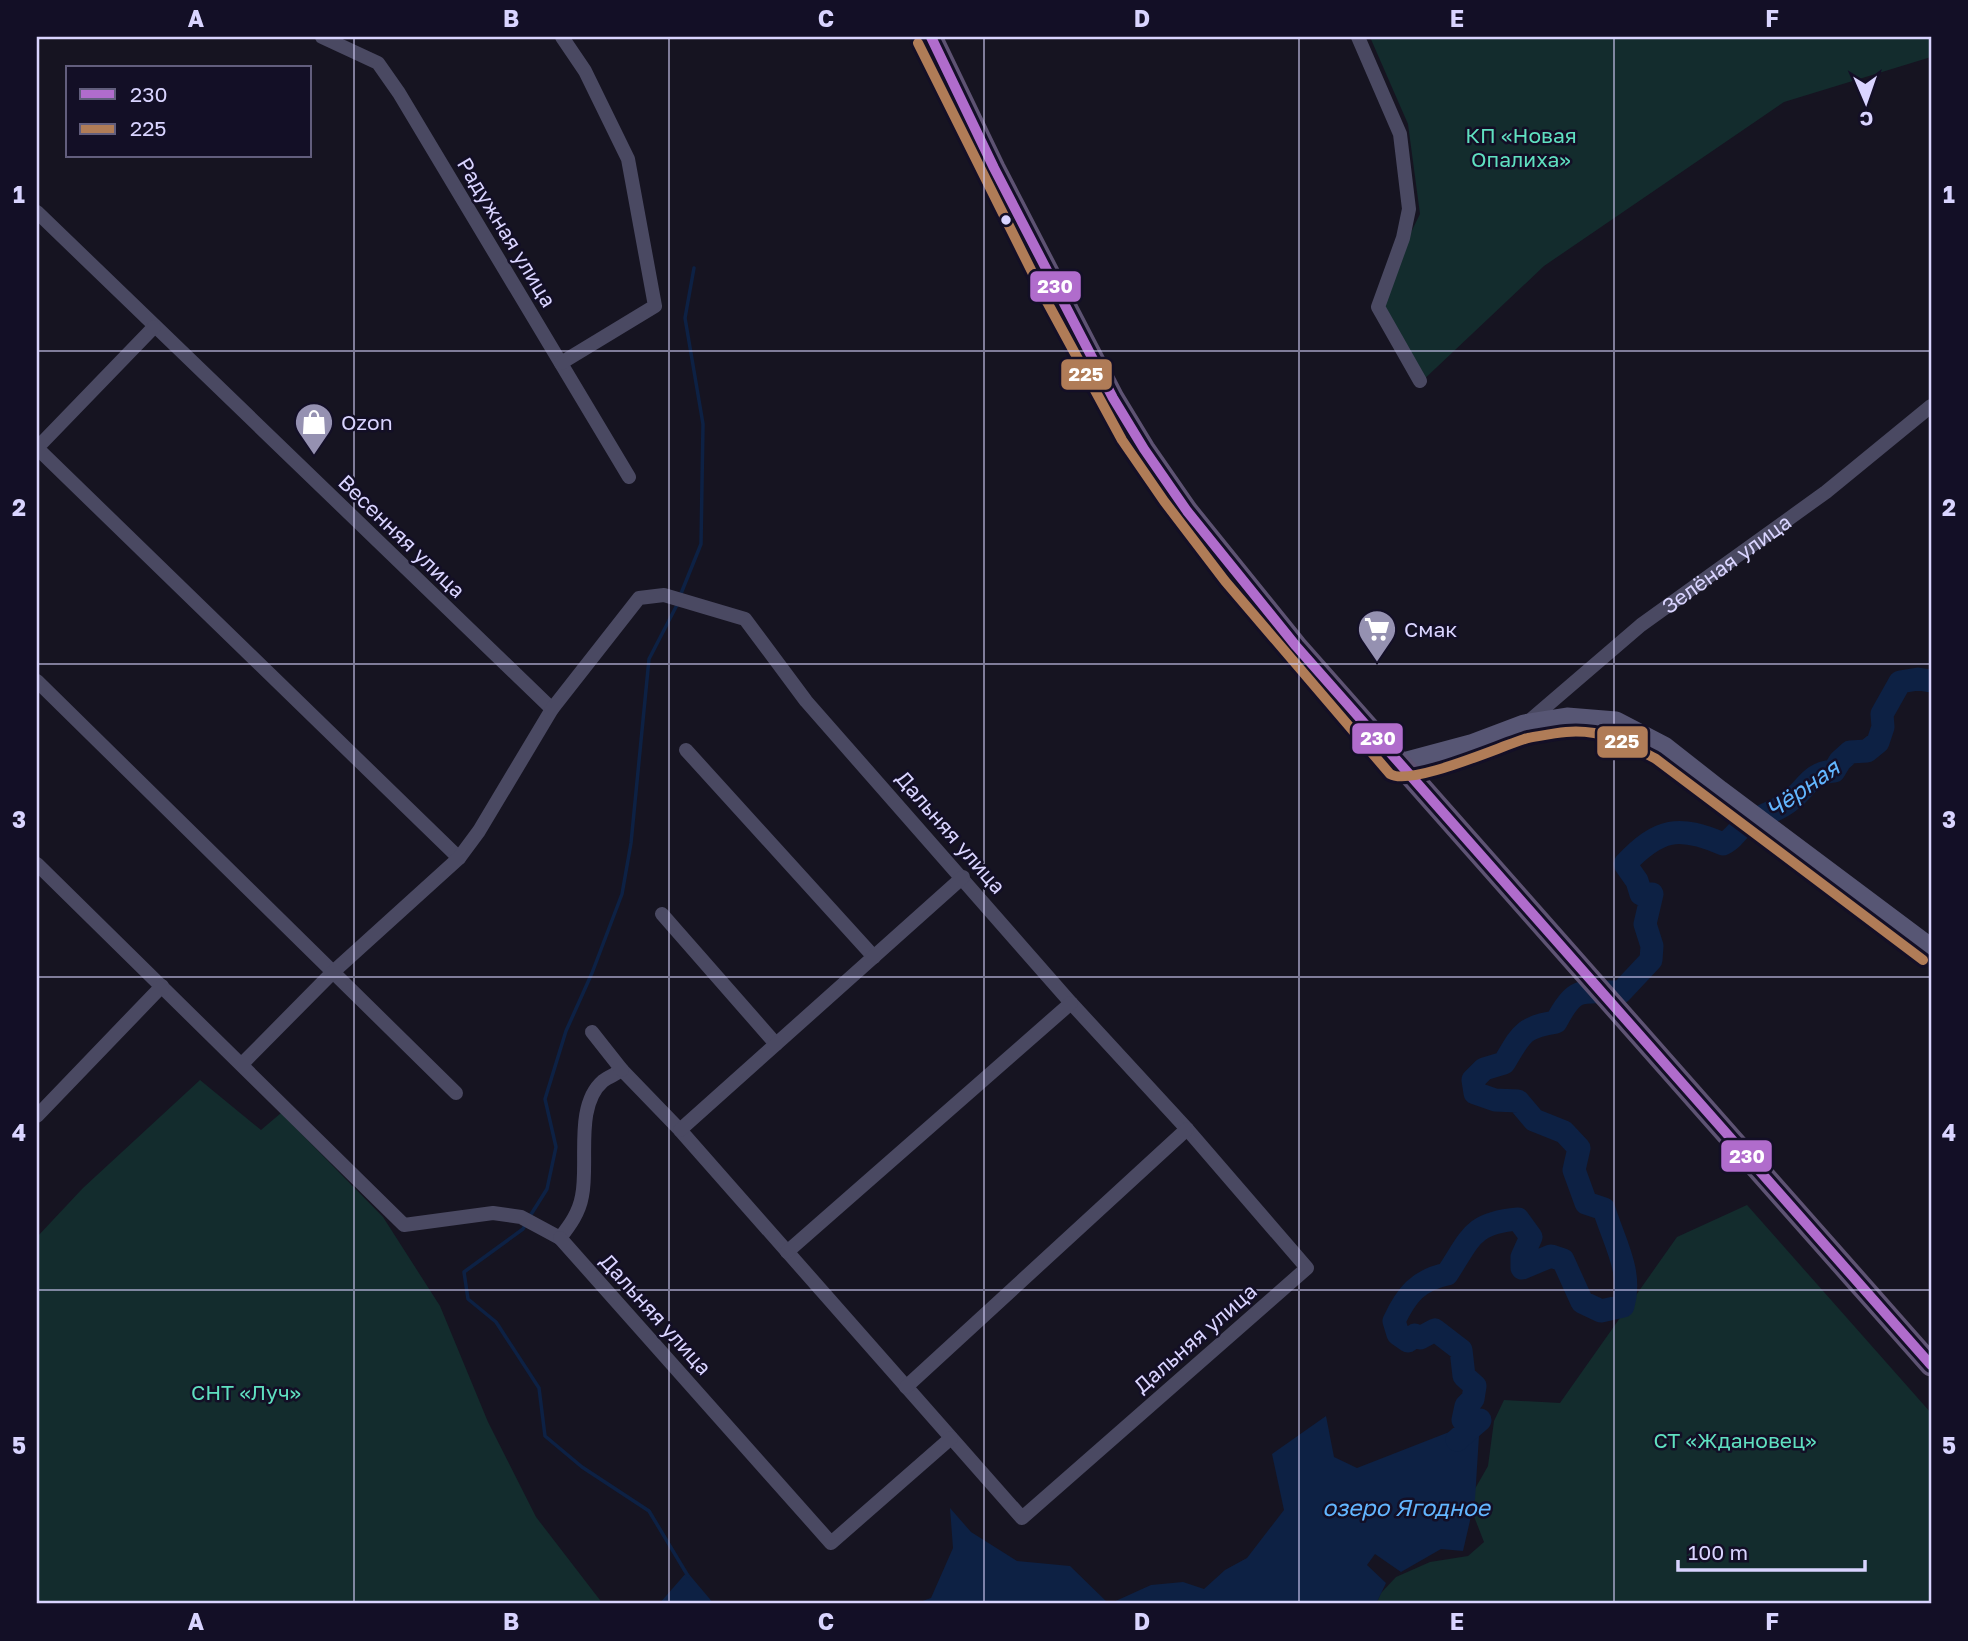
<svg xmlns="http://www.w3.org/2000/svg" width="1968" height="1641" viewBox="0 0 1968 1641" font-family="'Golos Text',sans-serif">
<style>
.garden{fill:#132c2d}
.water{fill:#0d2144}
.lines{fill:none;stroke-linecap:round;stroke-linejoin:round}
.stream{stroke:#0d2144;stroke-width:3.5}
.river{stroke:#0d2144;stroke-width:23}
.street{stroke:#4a4962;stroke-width:14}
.secondary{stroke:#575674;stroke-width:21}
.primary{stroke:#5e5373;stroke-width:23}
.bus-1-casing{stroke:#130f26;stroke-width:16}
.bus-2-casing{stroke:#130f26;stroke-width:16}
.bus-1{stroke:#b06ccc;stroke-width:10}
.bus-2{stroke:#b07c57;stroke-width:10}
.grid{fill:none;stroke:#d9d4ff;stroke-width:2;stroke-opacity:0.55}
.bus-dot{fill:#d9d4ff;stroke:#130f26;stroke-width:2.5}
.labels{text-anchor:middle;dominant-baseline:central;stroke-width:5;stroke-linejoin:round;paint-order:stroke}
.park-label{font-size:21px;fill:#5fe0c0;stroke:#130f26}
.street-label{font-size:21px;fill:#d9d4ff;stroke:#130f26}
.poi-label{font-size:21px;fill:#d9d4ff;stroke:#130f26;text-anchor:start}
.water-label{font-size:23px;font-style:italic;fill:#62b6ff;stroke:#130f26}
.line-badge{stroke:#130f26;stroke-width:2.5}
.badge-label{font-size:19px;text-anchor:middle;font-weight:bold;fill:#fff}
.neatline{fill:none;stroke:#d9d4ff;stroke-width:2.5}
.grid-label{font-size:23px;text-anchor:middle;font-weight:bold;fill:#d9d4ff}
</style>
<rect width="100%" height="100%" fill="#161421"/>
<g class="garden">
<path d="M1370 37H1931V57L1784 102 1544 266 1419 384 1374 307 1420 214 1408 124Z"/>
<path d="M200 1080 261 1130 281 1113 383 1217 440 1306 488 1422 536 1517 603 1604H37V1237L83 1188Z"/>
<path d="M1747 1205 1931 1413V1604H1376L1381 1593 1396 1577 1430 1562 1468 1556 1484 1542 1468 1501 1488 1466 1494 1421 1504 1400 1560 1403 1677 1237Z"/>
</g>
<g class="water">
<path d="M1326 1416 1334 1457 1357 1468 1480 1420 1475 1499 1463 1551 1441 1549 1401 1572 1375 1554 1367 1565 1386 1583 1376 1604H914L931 1598 953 1548 950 1508 971 1532 1017 1561 1070 1566 1109 1604 1151 1585 1183 1582 1204 1589 1225 1570 1247 1558 1284 1510 1272 1454Z"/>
<path d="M687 1572 714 1604H659Z"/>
</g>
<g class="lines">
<g class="stream">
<path d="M680 596 701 544 703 424 685 318 694 268"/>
<path d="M530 1216 547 1189 556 1147 545 1099 566 1031 592 973 622 894 631 843 649 659 678 603"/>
<path d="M526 1223 523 1229 464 1272 468 1299 496 1322 539 1388 545 1436 582 1467 649 1511 688 1576"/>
</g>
<path class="river" d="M1457 1440 1480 1420H1463L1466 1406 1473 1399 1475 1386 1464 1376 1461 1350 1435 1330 1420 1338 1415 1335 1408 1341 1398 1334 1394 1321C1406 1295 1418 1280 1447 1274 1471 1238 1471 1223 1518 1219L1531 1237 1522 1257V1268L1551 1256 1563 1260 1582 1302 1601 1311 1623 1306C1633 1272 1614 1242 1604 1209L1586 1203 1574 1170 1579 1148 1564 1132 1534 1120 1518 1101 1495 1100 1475 1093 1473 1080 1484 1069 1504 1063C1521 1035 1522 1027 1556 1022 1576 984 1581 993 1621 992L1651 960 1652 946 1645 924 1652 894H1641L1637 881 1625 864C1659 828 1679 825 1723 844 1735 838 1734 833 1743 827 1757 816 1777 812 1791 800 1808 787 1809 773 1834 771L1840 761 1850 752 1867 751 1878 742 1883 727 1882 714 1900 682 1918 679 1931 681"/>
<g class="street">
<path d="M322 37 378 63 399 93 629 477"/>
<path d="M1358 37 1400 134 1409 209 1403 238 1378 307 1420 381"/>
<path d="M37 212 552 709"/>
<path d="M154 327 37 448 459 858"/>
<path d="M561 363 655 306 628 159 585 71 562 37"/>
<path d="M37 681 456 1093"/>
<path id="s1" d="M1528 722 1641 625 1826 492 1931 406"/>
<path d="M686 750 874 957"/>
<path d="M37 864 404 1225 493 1213 521 1217 560 1238C570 1225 579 1213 582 1196 589 1163 574 1106 603 1081 608 1077 616 1074 622 1070L680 1130 1022 1518 1307 1268 1187 1129 1071 1003 806 701 745 619 664 595 639 598 552 709 479 831 459 858 332 973 242 1064"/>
<path d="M662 914 776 1044"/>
<path d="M592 1032 622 1070"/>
<path d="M37 1116 162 986"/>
<path d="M680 1130 963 877"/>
<path d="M560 1238 831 1543 951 1438"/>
<path d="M787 1252 1071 1003"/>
<path d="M906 1387 1187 1129"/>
</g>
<path class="secondary" d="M1400 764 1471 745 1524 725 1567 718 1616 722 1664 747 1720 791 1931 949"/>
<path class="primary" d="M931 37 994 168 1113 398 1144 449 1187 511 1296 646 1931 1365"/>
<g class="bus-1-casing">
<path id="bus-1" d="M931 37 994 168 1113 398 1144 449 1187 511 1296 646 1931 1365"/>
</g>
<g class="bus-2-casing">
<path id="bus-2" d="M918 43 1046 300 1122 440 1164 501 1225 581 1390 774C1411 787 1503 745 1528 738 1540 736 1554 733 1566 732 1603 729 1625 742 1656 759L1923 960"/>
</g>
<use href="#bus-1" class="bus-1"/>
<use href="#bus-2" class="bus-2"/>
</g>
<path class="grid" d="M354 37V1604M669 37V1604M984 37V1604M1299 37V1604M1614 37V1604M37 351H1931M37 664H1931M37 977H1931M37 1290H1931"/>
<defs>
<g id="shop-pin" transform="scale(2.0125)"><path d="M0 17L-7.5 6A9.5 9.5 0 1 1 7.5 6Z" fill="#9591b1" stroke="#130f26"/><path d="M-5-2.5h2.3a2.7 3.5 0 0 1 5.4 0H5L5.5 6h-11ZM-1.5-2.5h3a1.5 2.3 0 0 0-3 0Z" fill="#fff"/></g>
<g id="supermarket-pin" transform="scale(2.0125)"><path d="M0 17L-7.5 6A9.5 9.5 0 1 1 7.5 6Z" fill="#9591b1" stroke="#130f26"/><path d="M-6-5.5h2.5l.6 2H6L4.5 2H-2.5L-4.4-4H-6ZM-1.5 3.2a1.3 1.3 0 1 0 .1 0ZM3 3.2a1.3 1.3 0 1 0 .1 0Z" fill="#fff"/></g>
</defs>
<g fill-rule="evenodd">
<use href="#shop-pin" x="314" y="422"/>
<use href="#supermarket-pin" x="1377" y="629"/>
</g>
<circle class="bus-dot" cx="1006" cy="220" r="6"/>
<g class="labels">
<g class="park-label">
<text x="1521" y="135">КП «Новая<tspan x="1521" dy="24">Опалиха»</tspan></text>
<text x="246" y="1392">СНТ «Луч»</text>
<text x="1735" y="1440">СТ «Ждановец»</text>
</g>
<g class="street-label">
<text transform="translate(507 232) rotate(59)">Радужная улица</text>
<text transform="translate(402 536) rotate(44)">Весенняя улица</text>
<text stroke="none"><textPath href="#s1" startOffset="254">Зелёная улица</textPath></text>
<text transform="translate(951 832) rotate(49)">Дальняя улица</text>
<text transform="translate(656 1314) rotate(48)">Дальняя улица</text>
<text transform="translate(1195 1338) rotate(-41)">Дальняя улица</text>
</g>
<g class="poi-label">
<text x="341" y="422">Ozon</text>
<text x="1404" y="629">Смак</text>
</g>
<g class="water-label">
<text transform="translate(1802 788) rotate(-35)">Чёрная</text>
<text x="1406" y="1507">озеро Ягодное</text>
</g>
</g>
<g class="line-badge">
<rect x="1029" y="270" width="53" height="33" rx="7" fill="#b06ccc"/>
<rect x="1060" y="358" width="53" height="33" rx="7" fill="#b07c57"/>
<rect x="1351" y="722" width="53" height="33" rx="7" fill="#b06ccc"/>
<rect x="1596" y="725" width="53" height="34" rx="7" fill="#b07c57"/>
<rect x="1720" y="1139" width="53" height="34" rx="7" fill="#b06ccc"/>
</g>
<g class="badge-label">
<text x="1055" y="293">230</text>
<text x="1086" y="381">225</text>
<text x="1378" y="745">230</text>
<text x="1622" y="748">225</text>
<text x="1747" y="1163">230</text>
</g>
<rect width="1968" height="1641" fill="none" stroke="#130f26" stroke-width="77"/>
<rect x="66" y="66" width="245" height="91" fill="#130f26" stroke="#625e7d" stroke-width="2"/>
<rect x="80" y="89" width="35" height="10" fill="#b06ccc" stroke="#625e7d" stroke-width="2"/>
<text x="130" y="102" font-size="21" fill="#d9d4ff">230</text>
<rect x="80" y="124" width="35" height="10" fill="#b07c57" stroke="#625e7d" stroke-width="2"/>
<text x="130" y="136" font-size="21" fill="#d9d4ff">225</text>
<g transform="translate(1866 102) rotate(178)" stroke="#130f26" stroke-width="5" paint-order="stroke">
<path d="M0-5L12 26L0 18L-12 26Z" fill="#d9d4ff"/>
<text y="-10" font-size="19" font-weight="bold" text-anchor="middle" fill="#d9d4ff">С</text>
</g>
<path d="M1678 1560v10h187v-10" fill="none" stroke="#d9d4ff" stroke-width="3.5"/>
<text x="1688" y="1560" font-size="21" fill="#d9d4ff" stroke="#130f26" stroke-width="5" paint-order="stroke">100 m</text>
<rect x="38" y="38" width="1892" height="1564" class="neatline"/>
<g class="grid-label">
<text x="196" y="27">A</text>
<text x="511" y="27">B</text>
<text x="826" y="27">C</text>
<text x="1142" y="27">D</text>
<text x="1457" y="27">E</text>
<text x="1772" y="27">F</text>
<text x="19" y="203">1</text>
<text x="1949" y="203">1</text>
<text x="19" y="516">2</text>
<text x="1949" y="516">2</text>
<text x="19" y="828">3</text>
<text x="1949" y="828">3</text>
<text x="19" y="1141">4</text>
<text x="1949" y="1141">4</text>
<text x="19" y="1454">5</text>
<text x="1949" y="1454">5</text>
<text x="196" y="1630">A</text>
<text x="511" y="1630">B</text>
<text x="826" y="1630">C</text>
<text x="1142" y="1630">D</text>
<text x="1457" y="1630">E</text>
<text x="1772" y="1630">F</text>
</g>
</svg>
